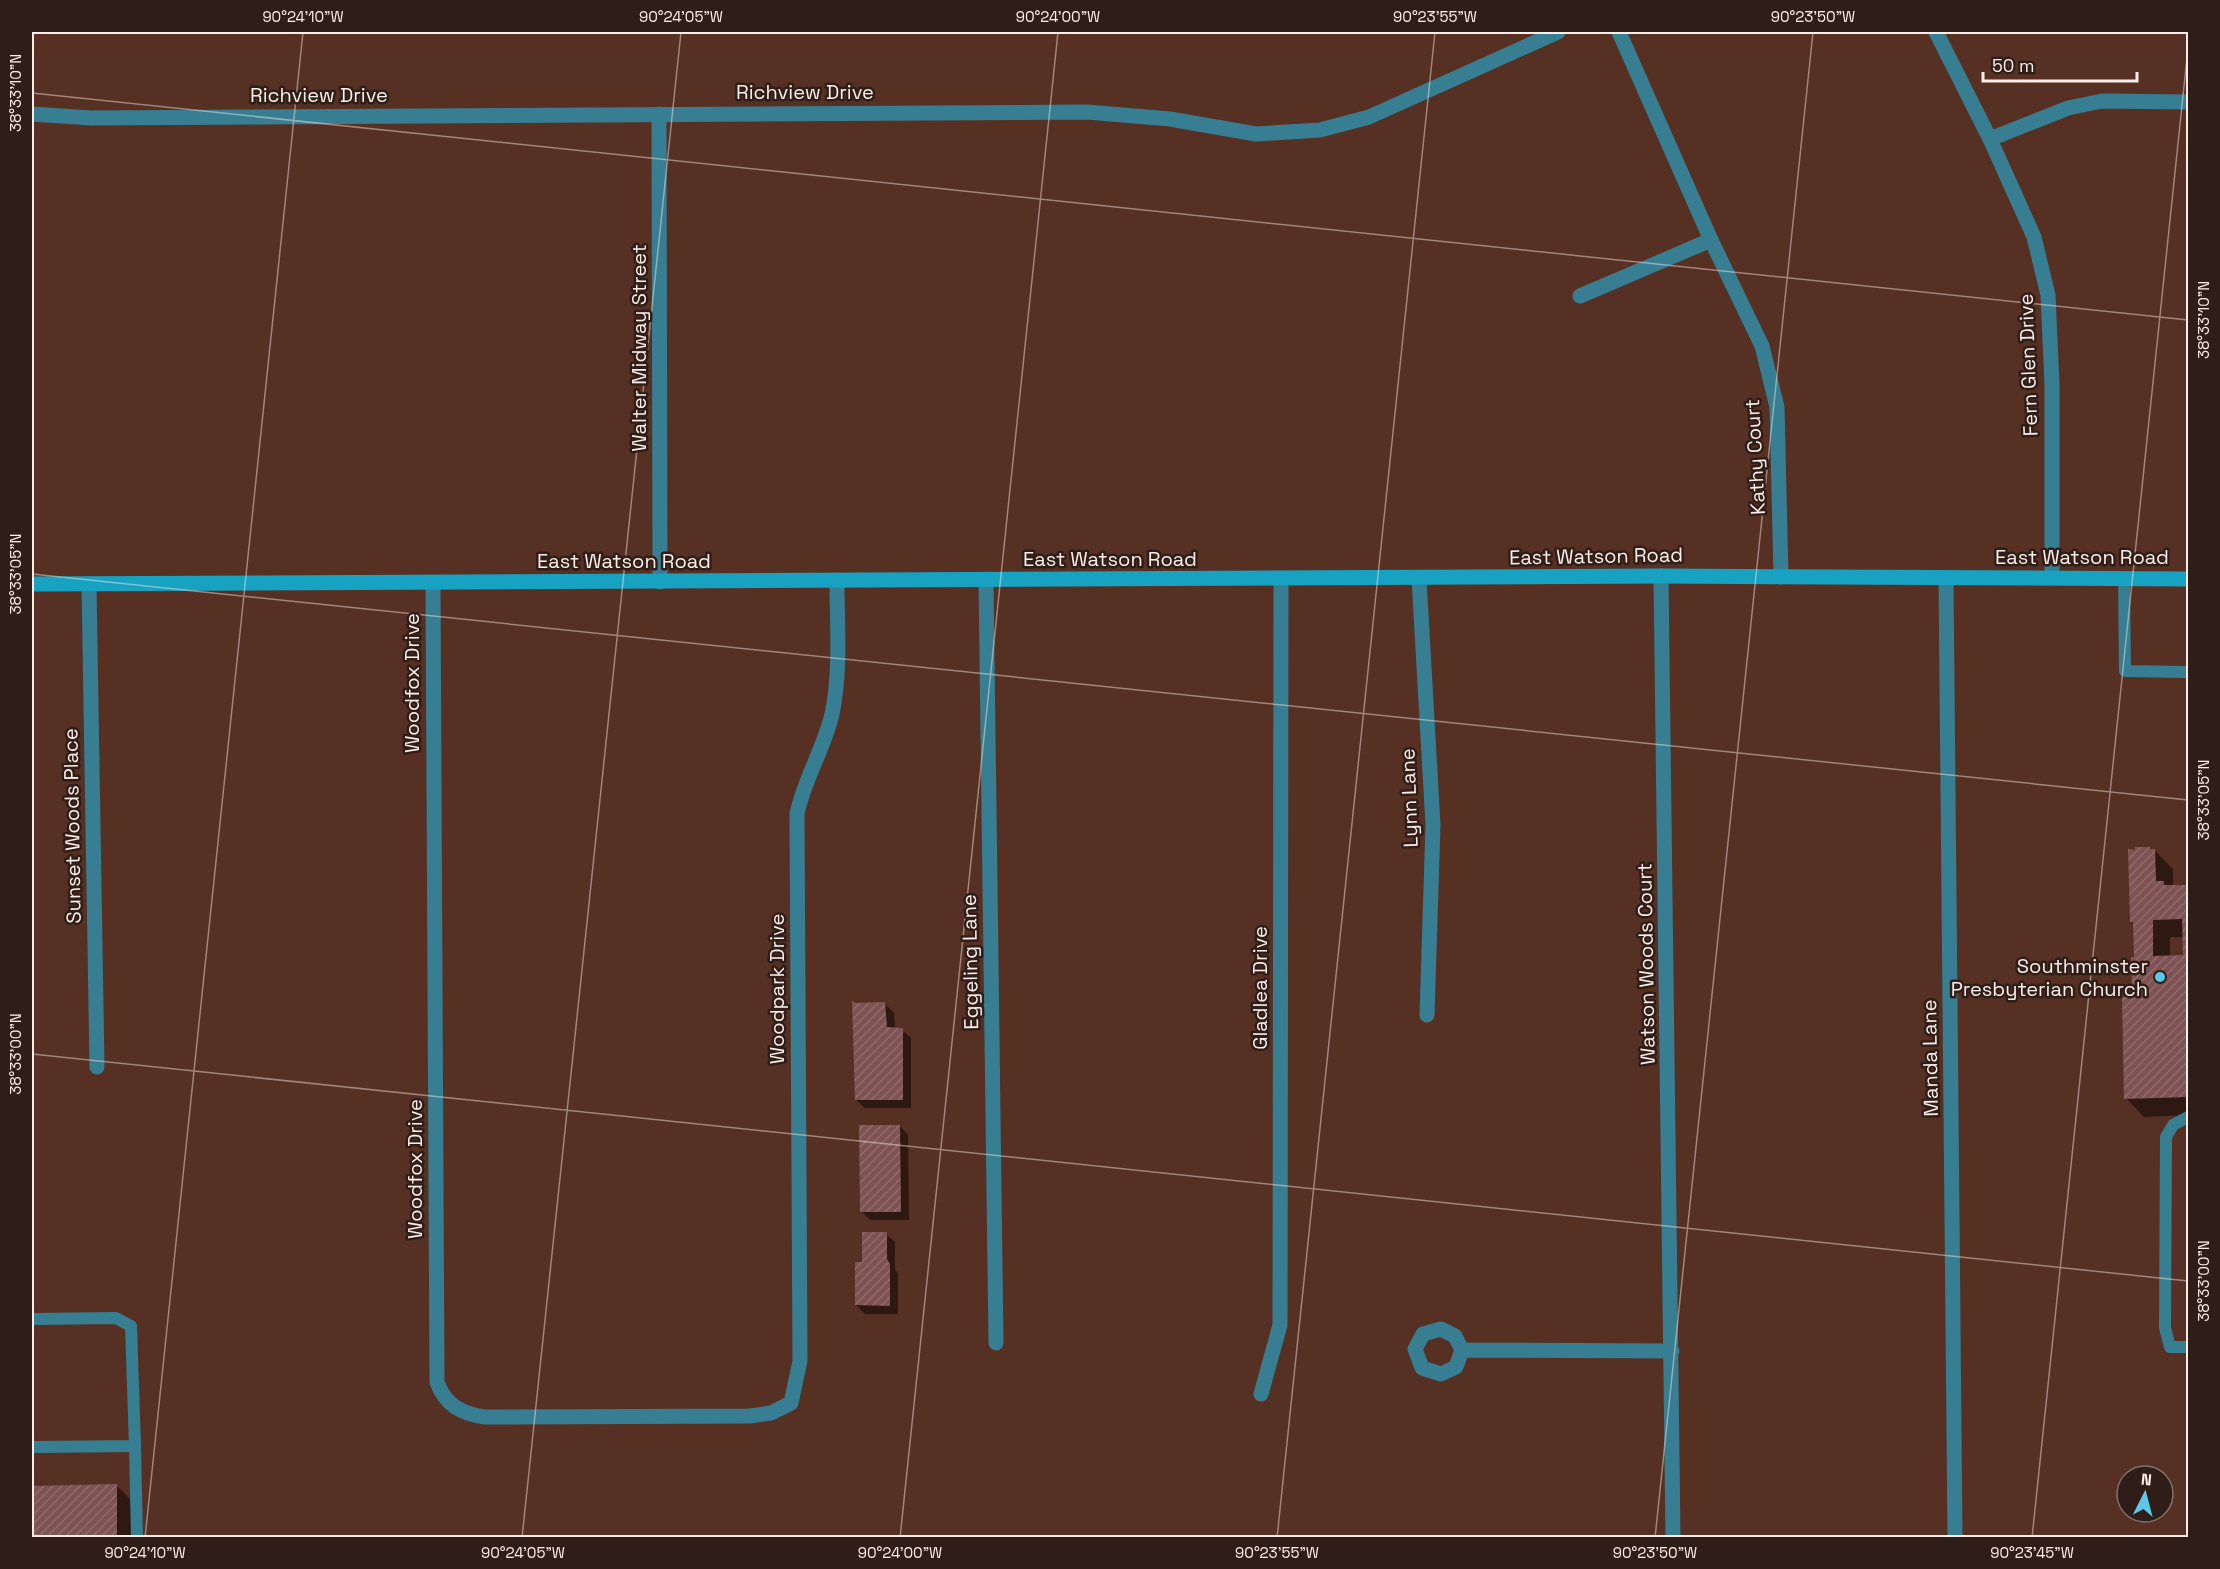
<svg xmlns="http://www.w3.org/2000/svg" width="2220" height="1569" viewBox="0 0 2220 1569" font-family="'Space Grotesk',sans-serif">
<style>
.shadow{fill:#0007;fill-rule:evenodd}
.building{fill:url(#building-hatch);fill-rule:evenodd}
.lines{fill:none;stroke-linecap:round;stroke-linejoin:round}
.lane{stroke:#377e92;stroke-width:12}
.street{stroke:#377e92;stroke-width:15}
.secondary{stroke:#17a2c2;stroke-width:15}
.ticks{fill:none;stroke:#fcede8;stroke-width:1.5;stroke-opacity:0.45}
.poi-dot{fill:#5bc8e7;stroke:#2f1e18;stroke-width:2}
.labels{text-anchor:middle;dominant-baseline:central;stroke-width:5;stroke-linejoin:round;paint-order:stroke}
.street-label{font-size:20px;fill:#fcede8;stroke:#2f1e18}
.poi-label{font-size:20px;fill:#fcede8;stroke:#2f1e18;text-anchor:end}
.neatline{fill:none;stroke:#fcede8;stroke-width:2}
.ticks-label{font-size:15px;text-anchor:middle;fill:#fcede8}
</style>
<defs>
<pattern id="building-hatch" width="6" height="6" patternUnits="userSpaceOnUse" patternTransform="scale(1.5)"><rect width="6" height="6" fill="#7f5353"/><path d="M-1 1l2-2M0 6l6-6M5 7l2-2" fill="none" stroke="#926c6c"/></pattern>
</defs>
<rect width="100%" height="100%" fill="#563023"/>
<g class="shadow">
<path d="M2149 848 2155 851 2173 869V886H2188V1115L2144 1117 2126 1098 2135 958 2134 924 2131 921 2129 851ZM2170 937H2184V957H2170Z"/>
<path d="M885 1004 894 1013 895 1029 902 1030 911 1038V1108H865L856 1100Z"/>
<path d="M900 1126 908 1135 909 1220H870L861 1211Z"/>
<path d="M886 1234 895 1242V1269L898 1274V1314H865L856 1305 864 1264Z"/>
<path d="M117 1486 135 1504V1538H32V1487Z"/>
</g>
<g class="building">
<path d="M2135 847H2150V849H2155L2156 881H2164V885H2188V1097L2124 1099 2122 997H2132L2131 957H2134L2133 922H2130L2128 849 2135 850ZM2182 919 2183 955 2153 956V920Z"/>
<path d="M852 1001 856 1003 885 1002 887 1027 903 1028V1100H855Z"/>
<path d="M859 1125H900L901 1212H860Z"/>
<path d="M862 1232H887V1259L890 1264V1306L855 1305V1262H862Z"/>
<path d="M117 1484V1538H32V1486Z"/>
</g>
<g class="lines">
<g class="lane">
<path d="M2124 578 2125 671 2188 672"/>
<path d="M2188 1117 2173 1125 2166 1137 2165 1328 2170 1347H2188"/>
<path d="M32 1319 116 1318 131 1326 135 1446 32 1447"/>
<path d="M135 1446 137 1538"/>
</g>
<g class="street">
<path d="M1619 32 1711 240 1762 346 1777 407 1781 577"/>
<path d="M1936 32 1990 139 2034 237 2048 295 2052 384V577"/>
<path d="M32 114 91 118 1087 112 1170 119 1256 134 1320 130 1369 117 1558 32"/>
<path d="M659 114 660 582"/>
<path d="M1990 139 2068 108 2102 101 2188 102"/>
<path d="M1580 296 1711 240"/>
<path d="M1661 576 1673 1538"/>
<path d="M1946 578 1955 1538"/>
<path d="M1419 579 1433 825 1427 1015"/>
<path d="M986 581 996 1343"/>
<path d="M433 583 437 1382C445 1405 462 1414 485 1417L750 1416 771 1413 791 1403 800 1361 797 814C804 779 824 749 832 714 841 672 837 624 837 581"/>
<path d="M89 584 97 1067"/>
<path d="M1462 1350 1456 1367 1441 1374 1422 1368 1415 1349 1423 1334 1441 1329 1455 1336 1462 1350 1672 1351"/>
<path d="M1261 1394 1280 1325 1281 580"/>
</g>
<path class="secondary" d="M32 584 1661 576 2188 579"/>
</g>
<path class="ticks" d="M32 93 2188 320M32 574 2188 800M32 1054 2188 1281M32 1535 57 1538M145 1538 303 32M522 1538 681 32M900 1538 1058 32M1277 1538 1435 32M1655 1538 1813 32M2032 1538 2188 48"/>
<circle class="poi-dot" cx="2160" cy="977" r="6"/>
<g class="labels">
<g class="street-label">
<text x="805" y="92">Richview Drive</text>
<text x="319" y="95">Richview Drive</text>
<text transform="translate(639 348) rotate(-90)">Walter Midway Street</text>
<text transform="translate(2028 365) rotate(-92)">Fern Glen Drive</text>
<text transform="translate(1755 457) rotate(-93)">Kathy Court</text>
<text transform="translate(1596 556) rotate(-1)">East Watson Road</text>
<text x="2082" y="557">East Watson Road</text>
<text x="1110" y="559">East Watson Road</text>
<text x="624" y="561">East Watson Road</text>
<text transform="translate(412 683) rotate(-90)">Woodfox Drive</text>
<text transform="translate(1409 798) rotate(-92)">Lynn Lane</text>
<text transform="translate(72 826) rotate(-91)">Sunset Woods Place</text>
<text transform="translate(970 962) rotate(-91)">Eggeling Lane</text>
<text transform="translate(1646 964) rotate(-91)">Watson Woods Court</text>
<text transform="translate(1260 988) rotate(-90)">Gladlea Drive</text>
<text transform="translate(777 989) rotate(-90)">Woodpark Drive</text>
<text transform="translate(1930 1058) rotate(-91)">Manda Lane</text>
<text transform="translate(415 1169) rotate(-90)">Woodfox Drive</text>
</g>
<g class="poi-label">
<text x="2148" y="966">Southminster<tspan x="2148" dy="23">Presbyterian Church</tspan></text>
</g>
</g>
<rect width="2220" height="1569" fill="none" stroke="#2f1e18" stroke-width="66"/>
<g transform="translate(2145 1494) rotate(6)"><circle r="28" fill="#2f1e18" stroke="#81716b" stroke-width="1.5"/>
<path d="M0-4.5L10 22L0 15L-10 22Z" fill="#5bc8e7"/>
<text y="-9" font-size="16" font-weight="bold" text-anchor="middle" fill="#fcede8">N</text>
</g>
<path d="M1983 72v9h154v-9" fill="none" stroke="#fcede8" stroke-width="3"/>
<text x="1992" y="72" font-size="18" fill="#fcede8" stroke="#2f1e18" stroke-width="4.5" paint-order="stroke">50 m</text>
<rect x="33" y="33" width="2154" height="1503" class="neatline"/>
<g class="ticks-label">
<text x="303" y="22">90°24'10"W</text>
<text x="681" y="22">90°24'05"W</text>
<text x="1058" y="22">90°24'00"W</text>
<text x="1435" y="22">90°23'55"W</text>
<text x="1813" y="22">90°23'50"W</text>
<text transform="translate(16 93) rotate(-90)" y="5">38°33'10"N</text>
<text transform="translate(2204 320) rotate(-90)" y="5">38°33'10"N</text>
<text transform="translate(16 574) rotate(-90)" y="5">38°33'05"N</text>
<text transform="translate(2204 800) rotate(-90)" y="5">38°33'05"N</text>
<text transform="translate(16 1054) rotate(-90)" y="5">38°33'00"N</text>
<text transform="translate(2204 1281) rotate(-90)" y="5">38°33'00"N</text>
<text x="145" y="1558">90°24'10"W</text>
<text x="523" y="1558">90°24'05"W</text>
<text x="900" y="1558">90°24'00"W</text>
<text x="1277" y="1558">90°23'55"W</text>
<text x="1655" y="1558">90°23'50"W</text>
<text x="2032" y="1558">90°23'45"W</text>
</g>
</svg>
